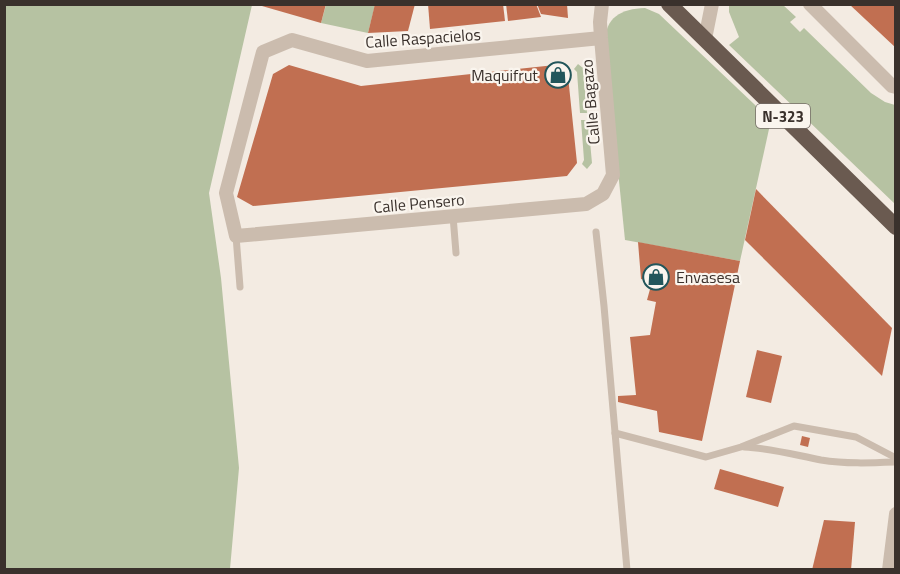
<svg xmlns="http://www.w3.org/2000/svg" width="900" height="574" viewBox="0 0 900 574" font-family="'Titillium Web',sans-serif">
<style>
.green{fill:#b6c2a2}
.building{fill:#c16f51}
.lines{fill:none;stroke-linecap:round;stroke-linejoin:round}
.service{stroke:#cbbcae;stroke-width:7}
.minor{stroke:#cbbcae;stroke-width:14}
.trunk{stroke:#6a5a50;stroke-width:16}
.labels{text-anchor:middle;dominant-baseline:central;stroke-width:4.5;stroke-linejoin:round;paint-order:stroke}
.shield{fill:#faf5ee;stroke:#746c66;stroke-width:1.5}
.shield-label{font-size:15px;font-weight:bold;fill:#3a312c}
.street-label{font-size:16px;fill:#3a312c;stroke:#faf5ee}
.poi-label{font-size:16px;fill:#3a312c;stroke:#faf5ee;text-anchor:end}
</style>
<rect width="100%" height="100%" fill="#f3ebe2"/>
<g class="green">
<path d="M4 5H252L209 193 221 278 239 468 230 569H5Z"/>
<path d="M326 5H375L368 33 321 23Z"/>
<path d="M729 5H783L796 17 790 22 800 32 804 28 871 93 885 102 895 105V204L729 45 739 37 729 12Z"/>
<path d="M645 8 659 14 771 120 740 261 625 240 605 43C605 17 621 9 645 8Z"/>
<path d="M578 64 583 68 587 113H580L577 72 574 69Z"/>
<path d="M581 120H588L592 163 587 169 582 164 584 160Z"/>
</g>
<g class="building">
<path d="M255 4H326L321 23Z"/>
<path d="M375 4H415L408 31 368 33Z"/>
<path d="M428 4H503L505 21 430 29Z"/>
<path d="M506 4H536L541 17 508 21Z"/>
<path d="M537 4H567L568 18 541 14Z"/>
<path d="M849 4H896V48Z"/>
<path d="M289 65 361 86 555 65 568 76 577 163 567 176 253 206 237 197 273 74Z"/>
<path d="M756 189 892 328 882 376 745 240Z"/>
<path d="M638 242 740 261 702 441 659 432 657 411 618 402V396L636 395 630 337 650 335 656 302 647 300 652 282 641 279Z"/>
<path d="M757 350 782 356 771 403 746 397Z"/>
<path d="M802 436 810 438 808 447 800 445Z"/>
<path d="M720 469 784 487 778 507 714 489Z"/>
<path d="M824 520 855 522 851 570H812Z"/>
</g>
<g class="lines">
<g class="service">
<path d="M453 216 456 253"/>
<path d="M596 232 604 306 627 570"/>
<path d="M236 236 240 287"/>
<path d="M615 433 706 457 741 447 794 426 856 437 896 458"/>
<path d="M744 447C770 448 795 455 821 460 846 464 870 463 896 462"/>
</g>
<g class="minor">
<path d="M810 4 892 86 896 87"/>
<path d="M601 38 367 61 292 40 263 52 226 193 236 236 586 204 603 194 613 175 601 38 600 22 602 4"/>
<path d="M705 39 712 4"/>
<path d="M889 570 896 514"/>
</g>
<path class="trunk" d="M669 4 896 227"/>
</g>
<defs>
<g id="shop-ring" transform="scale(1.35)"><circle r="9.5" fill="#faf5ee" stroke="#22565b" stroke-width="1.5"/><path d="M-5-2.5h2.3a2.7 3.5 0 0 1 5.4 0H5L5.5 6h-11ZM-1.5-2.5h3a1.5 2.3 0 0 0-3 0Z" fill="#22565b"/></g>
</defs>
<g fill-rule="evenodd">
<use href="#shop-ring" x="558" y="75"/>
<use href="#shop-ring" x="656" y="277"/>
</g>
<g class="labels">
<rect class="shield" x="756" y="104" width="54" height="24" rx="4.5"/>
<g class="shield-label">
<text x="783" y="116">N-323</text>
</g>
<g class="street-label">
<text transform="translate(423 38) rotate(-4)">Calle Raspacielos</text>
<text transform="translate(590 102) rotate(-95)">Calle Bagazo</text>
<text transform="translate(419 203) rotate(-5)">Calle Pensero</text>
</g>
<g class="poi-label">
<text x="538" y="75">Maquifrut</text>
<text x="676" y="277" text-anchor="start">Envasesa</text>
</g>
</g>
<rect width="900" height="574" fill="none" stroke="#3a312c" stroke-width="12"/>
</svg>
